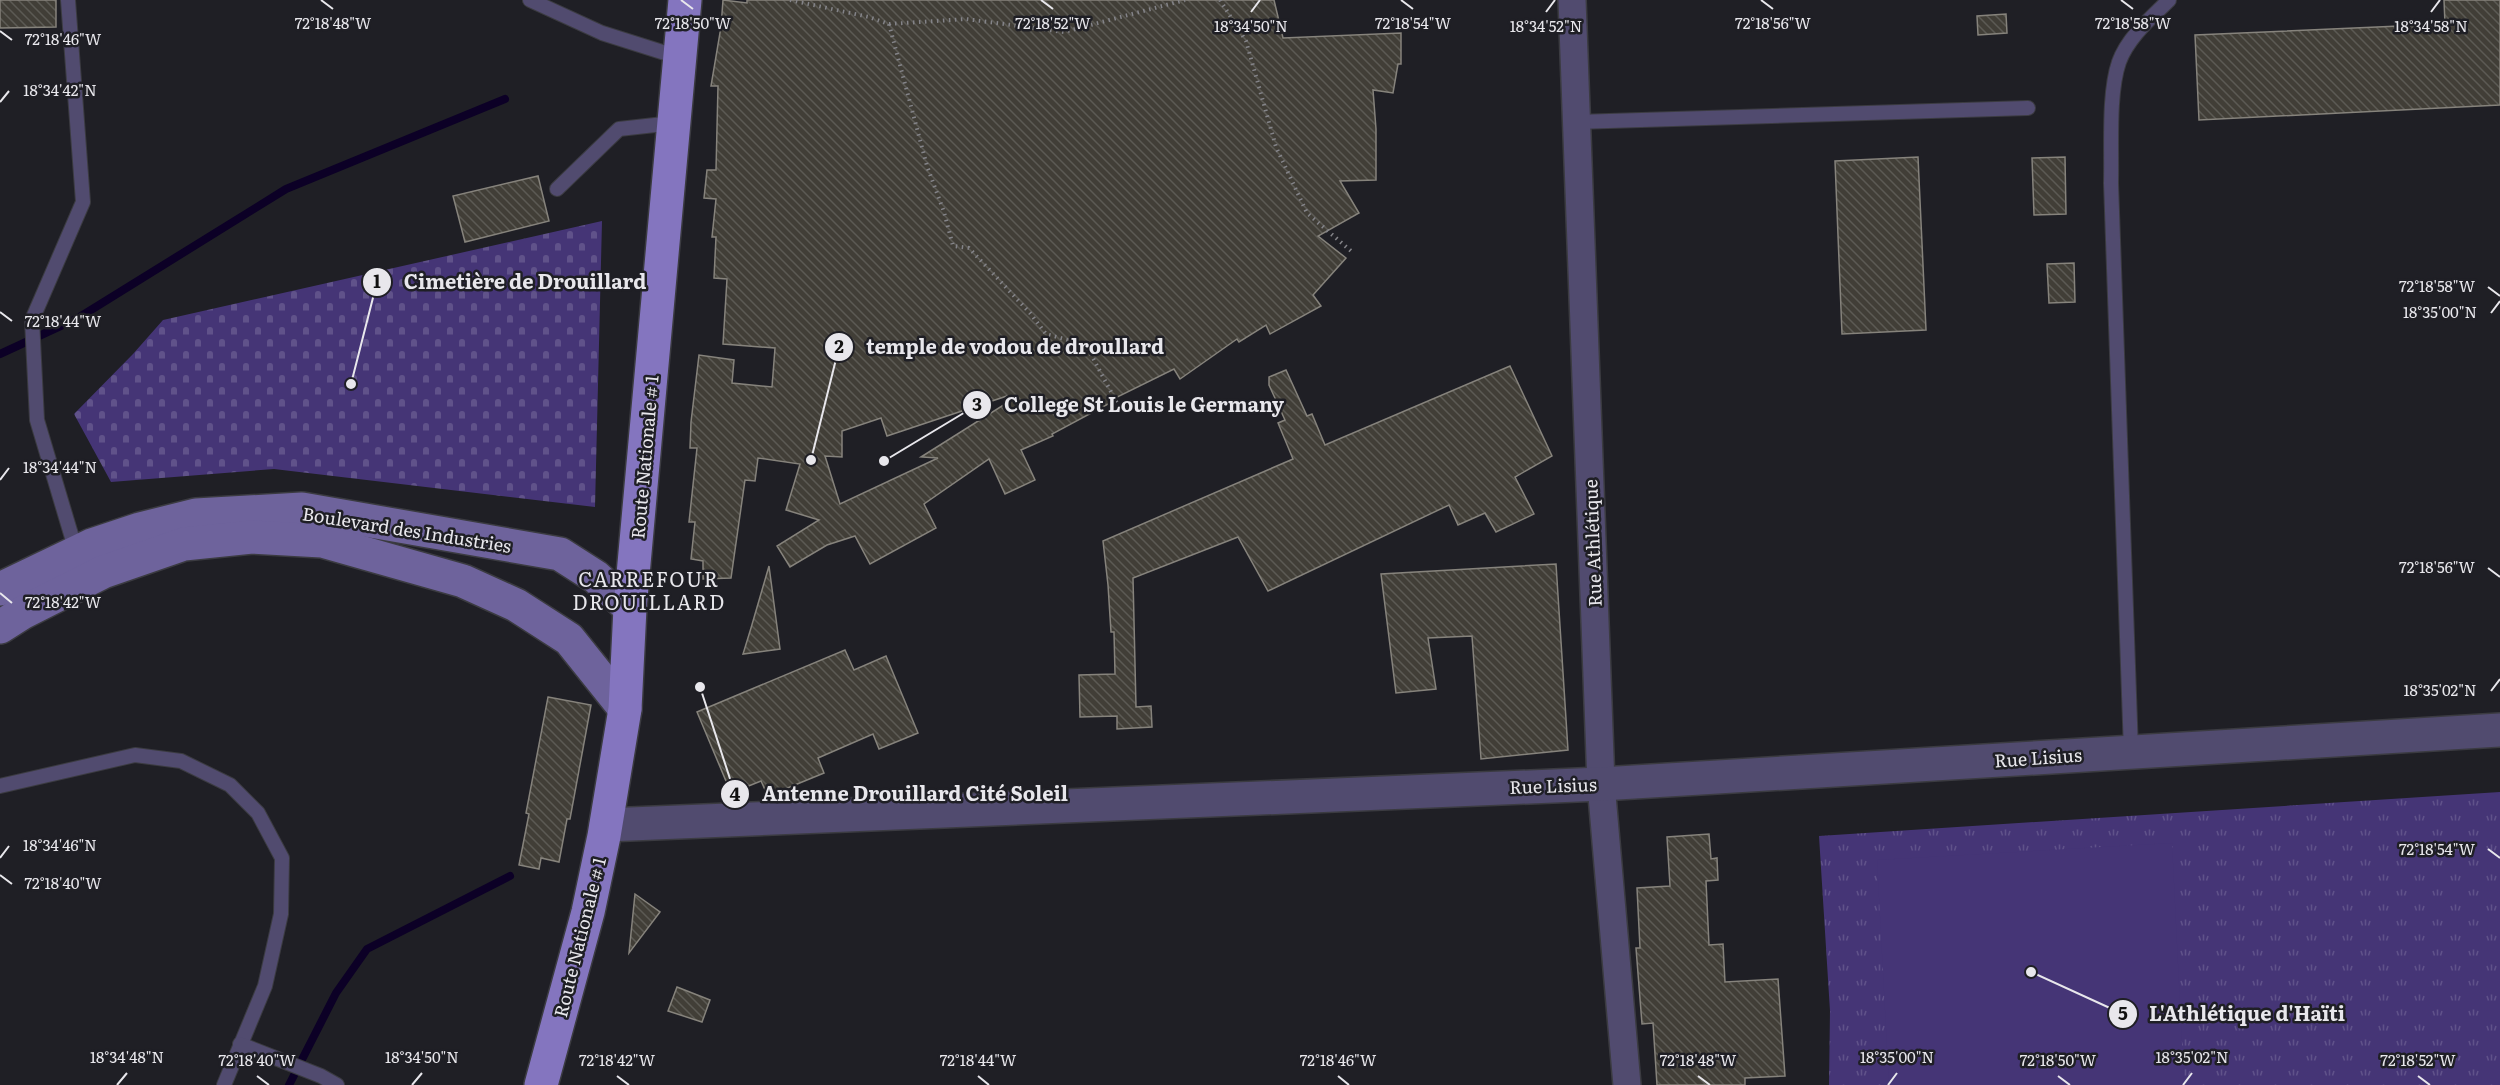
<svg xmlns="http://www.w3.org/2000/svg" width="2500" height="1085" viewBox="0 0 2500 1085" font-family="Literata,serif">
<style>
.grass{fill:url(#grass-tufts)}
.cemetery{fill:url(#cemetery-stones)}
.pitch{fill:#453576}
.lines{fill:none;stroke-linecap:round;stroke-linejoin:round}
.stream{stroke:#0c0026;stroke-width:8}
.building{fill:url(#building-back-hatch);stroke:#86837c;stroke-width:1.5;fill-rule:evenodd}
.service-casing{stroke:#3b3b41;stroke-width:16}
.minor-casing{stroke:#3b3b41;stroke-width:30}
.tertiary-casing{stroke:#3b3b41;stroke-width:36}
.secondary-casing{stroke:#3b3b41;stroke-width:36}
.primary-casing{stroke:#3b3b41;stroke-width:36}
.path{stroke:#848489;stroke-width:4;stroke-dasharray:1.5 4.5;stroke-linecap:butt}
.service{stroke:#514b6f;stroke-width:14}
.minor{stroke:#514b6f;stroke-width:27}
.tertiary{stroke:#514b6f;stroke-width:33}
.secondary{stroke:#6e639c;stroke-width:33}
.primary{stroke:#8475bf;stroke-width:33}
.ticks{fill:none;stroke:#e8e7ec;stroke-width:2}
.labels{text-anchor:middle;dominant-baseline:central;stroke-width:5;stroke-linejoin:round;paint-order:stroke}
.street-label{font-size:18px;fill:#e8e7ec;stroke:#1f1f25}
.neighbourhood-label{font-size:20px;letter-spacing:1.5px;fill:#e8e7ec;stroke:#1f1f25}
.ticks-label{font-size:15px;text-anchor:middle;fill:#e8e7ec;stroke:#1f1f25;stroke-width:5;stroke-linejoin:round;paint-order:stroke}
.leader{fill:none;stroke:#e8e7ec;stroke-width:2}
.callout-dot{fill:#e8e7ec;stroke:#1f1f25;stroke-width:2}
.mark-label{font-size:18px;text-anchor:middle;font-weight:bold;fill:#111}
.callout-label{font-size:20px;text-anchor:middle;font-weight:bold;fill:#e8e7ec;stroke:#1f1f25;stroke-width:5;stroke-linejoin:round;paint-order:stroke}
</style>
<defs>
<pattern id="grass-tufts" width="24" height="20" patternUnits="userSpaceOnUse" patternTransform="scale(1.5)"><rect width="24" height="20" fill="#453576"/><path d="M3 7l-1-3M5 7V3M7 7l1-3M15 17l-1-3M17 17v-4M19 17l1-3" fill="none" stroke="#60528a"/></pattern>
<pattern id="cemetery-stones" width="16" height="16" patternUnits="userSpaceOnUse" patternTransform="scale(1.5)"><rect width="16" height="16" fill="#453576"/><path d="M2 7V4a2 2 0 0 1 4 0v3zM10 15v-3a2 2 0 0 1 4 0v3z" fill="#60528a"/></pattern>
<pattern id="building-back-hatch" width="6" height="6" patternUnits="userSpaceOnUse" patternTransform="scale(1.5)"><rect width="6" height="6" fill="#413e37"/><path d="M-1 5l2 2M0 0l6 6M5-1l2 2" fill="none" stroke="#5c5a54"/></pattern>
</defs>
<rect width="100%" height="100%" fill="#1f1f25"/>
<path class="grass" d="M2500 792V1085H1829L1830 1011 1819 836Z"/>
<path class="cemetery" d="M602 221 595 507 274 469 111 482 74 414 133 354 163 320Z"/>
<path class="pitch" d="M2172 843 2184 1085H1889L1877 860Z"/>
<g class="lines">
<g class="stream">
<path d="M0 354 78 318 286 189 505 99"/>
<path d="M289 1085 336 993 367 949 510 876"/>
</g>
</g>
<g class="building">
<path d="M0 0H56V27L0 28Z"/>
<path d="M723 0 747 3V0H1274L1283 38 1401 33V64H1398L1393 93 1373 90 1376 129V180L1340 181 1359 213 1318 236 1346 258 1313 295 1321 306 1270 334 1266 325 1239 342 1237 339 1180 379 1174 369 1111 400 1112 402 1052 434 1053 436 1021 450 1035 480 1005 494 989 459 924 504 936 528 870 564 855 536 827 545 790 567 777 546 819 520 786 510 800 464 758 458 755 481 745 480 731 578 703 579V561L691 559 695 522H689L697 448H690L691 422 699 355 734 360 732 383 772 387 775 348 723 344 727 279 714 278 716 237H712L716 199 704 198 707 170H716L718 86H711L721 27ZM1007 396 1010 401 921 457 938 458 840 504 825 456 842 457V431L881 418 887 436Z"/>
<path d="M2444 0H2500V105L2199 120 2195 35 2445 24Z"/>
<path d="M2006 14 2007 33 1978 35 1977 16Z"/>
<path d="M1918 157 1926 330 1842 334 1835 161Z"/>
<path d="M2065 157 2066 214 2034 215 2032 158Z"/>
<path d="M538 176 549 221 465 242 453 196Z"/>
<path d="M2074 263 2075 302 2049 303 2047 264Z"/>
<path d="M1510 366 1552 456 1515 477 1534 514 1496 532 1485 513 1458 525 1449 505 1268 591 1238 537 1133 578 1136 707 1151 706 1152 727 1117 729V716L1080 717 1079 675 1115 674 1114 632H1111L1108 585 1103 541 1293 459 1278 423 1285 420 1269 385V377L1286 370 1307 416 1312 414 1325 445Z"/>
<path d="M1556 564 1568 750 1481 759 1472 636 1428 638 1436 689 1396 693 1381 574Z"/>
<path d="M769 566 780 649 743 654 751 628Z"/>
<path d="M845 650 854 670 886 656 918 733 879 749 873 734 818 758 824 773 768 796 761 781 731 793 697 712Z"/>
<path d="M548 697 591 705 570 819H567L559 862 541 858 539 869 519 865 529 814 526 813Z"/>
<path d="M1709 834 1711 859 1717 858 1718 880 1706 881 1709 945 1723 944 1725 982 1778 979 1785 1076 1745 1078V1085H1657L1653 1023 1642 1024 1636 948H1640L1637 888 1670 886 1667 837Z"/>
<path d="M635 894 660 912 629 953Z"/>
<path d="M677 987 710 1000 702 1022 668 1011Z"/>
</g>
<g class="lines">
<g class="service-casing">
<g id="service">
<path d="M68 0 83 202 32 320 37 420 76 551"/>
<path d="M530 0 602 33 681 58"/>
<path d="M1576 122 2028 108"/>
<path d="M557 189 619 129 673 123"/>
<path d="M2131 751 2111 183C2112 148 2108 94 2119 62 2128 37 2152 17 2169 0"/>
<path d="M0 786 135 755 181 761 230 785 258 813 282 858 281 914 265 986 224 1085"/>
<path d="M240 1044 321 1076 337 1085"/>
</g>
</g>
<g class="minor-casing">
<path id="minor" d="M1572 0 1601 784 1627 1085"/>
</g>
<g class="tertiary-casing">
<path id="tertiary" d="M606 825 1601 784 2500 730"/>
</g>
<g class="secondary-casing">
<g id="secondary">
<path d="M0 589 92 545 140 529 196 515 302 509 560 554 596 577 630 608"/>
<path d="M0 627 22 613 103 572 184 544 252 537 322 541 463 581 516 605 569 639 625 709"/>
</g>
</g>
<g class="primary-casing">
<path id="primary" d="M541 1085 588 912 604 836 625 709 630 608 685 0"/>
</g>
<g class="path">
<path d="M790 0 869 17 889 24 966 19 1064 32 1185 0"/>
<path d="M1220 0 1246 41 1276 147 1307 213 1351 251"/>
<path d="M889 24 927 166 944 212 953 246 969 248 1030 313 1046 334 1086 345 1118 405"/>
</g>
<use href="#service" class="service"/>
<use href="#minor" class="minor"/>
<use href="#tertiary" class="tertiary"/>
<use href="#secondary" class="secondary"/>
<use href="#primary" class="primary"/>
</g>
<path class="ticks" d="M321 0 333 9M681 0 693 9M1041 0 1053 9M1401 0 1413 9M1761 0 1773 9M2121 0 2133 9M1251 12 1260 0M1546 12 1555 0M2431 12 2440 0M0 31 12 40M0 102 9 91M2488 287 2500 296M0 312 12 321M2491 313 2500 301M0 480 9 468M2488 568 2500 577M0 593 12 603M2491 691 2500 679M2488 849 2500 858M0 858 9 846M0 875 12 884M257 1076 269 1085M617 1076 629 1085M978 1076 989 1085M1338 1076 1349 1085M1698 1076 1710 1085M2058 1076 2070 1085M2418 1076 2430 1085M117 1085 127 1073M412 1085 422 1073M1888 1085 1897 1073M2183 1085 2192 1073"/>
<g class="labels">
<g class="street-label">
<text transform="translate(644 457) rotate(-85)">Route Nationale # 1</text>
<text transform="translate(407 529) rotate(9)">Boulevard des Industries</text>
<text transform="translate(1592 543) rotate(-92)">Rue Athlétique</text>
<text transform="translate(2038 757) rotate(-4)">Rue Lisius</text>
<text transform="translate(1553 785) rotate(-2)">Rue Lisius</text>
<text transform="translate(579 937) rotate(-76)">Route Nationale # 1</text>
</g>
<g class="neighbourhood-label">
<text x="649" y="578">CARREFOUR<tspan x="649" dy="23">DROUILLARD</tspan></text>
</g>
</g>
<g class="ticks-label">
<text x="333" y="29">72°18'48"W</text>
<text x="693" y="29">72°18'50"W</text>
<text x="1053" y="29">72°18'52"W</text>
<text x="1413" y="29">72°18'54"W</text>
<text x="1773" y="29">72°18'56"W</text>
<text x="2133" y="29">72°18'58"W</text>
<text x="1251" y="32">18°34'50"N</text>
<text x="1546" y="32">18°34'52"N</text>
<text x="2431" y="32">18°34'58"N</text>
<text x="63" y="45">72°18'46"W</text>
<text x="60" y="96">18°34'42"N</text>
<text x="2437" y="292">72°18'58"W</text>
<text x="2440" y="318">18°35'00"N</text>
<text x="63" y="327">72°18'44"W</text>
<text x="60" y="473">18°34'44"N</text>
<text x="2437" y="573">72°18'56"W</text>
<text x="63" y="608">72°18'42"W</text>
<text x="2440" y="696">18°35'02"N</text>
<text x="60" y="851">18°34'46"N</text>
<text x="2437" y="855">72°18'54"W</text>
<text x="63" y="889">72°18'40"W</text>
<text x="127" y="1063">18°34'48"N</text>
<text x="422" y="1063">18°34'50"N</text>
<text x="1897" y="1063">18°35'00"N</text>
<text x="2192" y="1063">18°35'02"N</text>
<text x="257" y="1066">72°18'40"W</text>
<text x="617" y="1066">72°18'42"W</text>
<text x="978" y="1066">72°18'44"W</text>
<text x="1338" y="1066">72°18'46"W</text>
<text x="1698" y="1066">72°18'48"W</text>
<text x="2058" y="1066">72°18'50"W</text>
<text x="2418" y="1066">72°18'52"W</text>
</g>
<path class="leader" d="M351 384L377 282M811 460L839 347M884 461L977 405M700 687L735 794M2031 972L2123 1014"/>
<g class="callout-dot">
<circle cx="351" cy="384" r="6"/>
<circle cx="811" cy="460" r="6"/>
<circle cx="884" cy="461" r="6"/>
<circle cx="700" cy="687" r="6"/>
<circle cx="2031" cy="972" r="6"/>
<circle cx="377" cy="282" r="15"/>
<circle cx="839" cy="347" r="15"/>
<circle cx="977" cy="405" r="15"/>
<circle cx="735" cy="794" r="15"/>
<circle cx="2123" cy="1014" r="15"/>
</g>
<g class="mark-label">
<text x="377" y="288">1</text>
<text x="839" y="353">2</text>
<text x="977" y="411">3</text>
<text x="735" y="801">4</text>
<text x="2123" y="1020">5</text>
</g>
<g class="callout-label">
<text x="525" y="289">Cimetière de Drouillard</text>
<text x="1015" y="354">temple de vodou de droullard</text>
<text x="1144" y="412">College St Louis le Germany</text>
<text x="915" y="801">Antenne Drouillard Cité Soleil</text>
<text x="2247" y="1021">L'Athlétique d'Haïti</text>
</g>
</svg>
